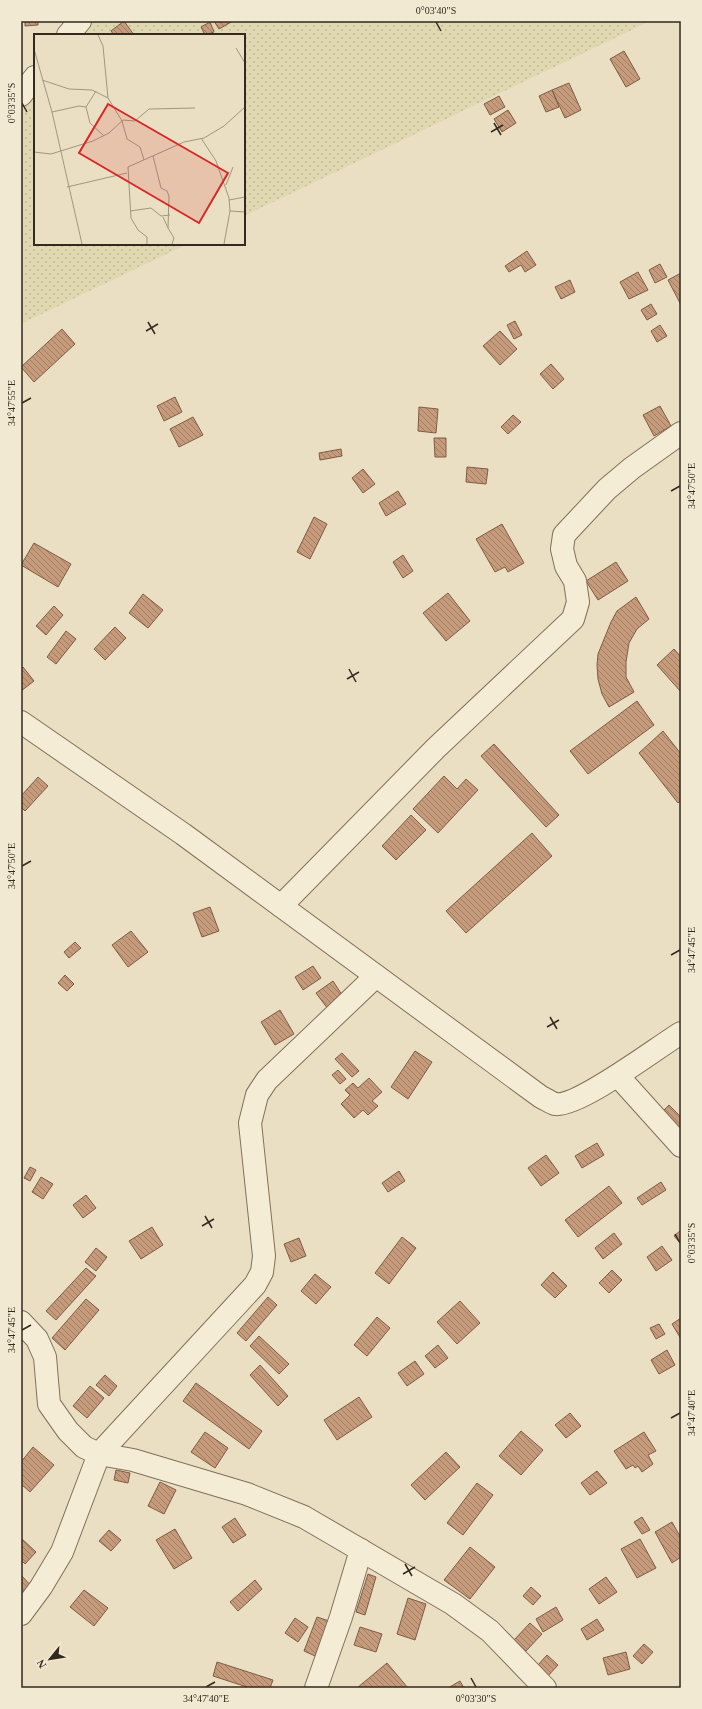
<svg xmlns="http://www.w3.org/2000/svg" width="702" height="1709" viewBox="0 0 702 1709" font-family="Georgia,serif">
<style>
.farmland{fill:url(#farmland-dots)}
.building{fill:url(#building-back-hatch);stroke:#7f5c43}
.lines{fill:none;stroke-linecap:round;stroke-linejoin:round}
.minor-casing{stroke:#82705b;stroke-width:24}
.minor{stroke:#f5ecd5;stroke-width:22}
.ticks{fill:none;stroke:#33291e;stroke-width:1.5}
.inset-road{fill:none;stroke:#a19681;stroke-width:1}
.view{fill:#d62828;fill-opacity:0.15;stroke:#d62828;stroke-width:2}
.inset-edge{fill:none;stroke:#33291e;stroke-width:2}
.neatline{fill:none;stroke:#33291e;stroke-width:1.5}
.ticks-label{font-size:10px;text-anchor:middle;fill:#33291e}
</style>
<defs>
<pattern id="farmland-dots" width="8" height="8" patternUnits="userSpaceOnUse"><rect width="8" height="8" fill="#dfd8b1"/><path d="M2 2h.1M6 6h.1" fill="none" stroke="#c0b998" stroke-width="1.8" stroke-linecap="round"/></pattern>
<pattern id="building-back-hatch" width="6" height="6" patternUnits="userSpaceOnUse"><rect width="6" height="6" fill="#c59b7c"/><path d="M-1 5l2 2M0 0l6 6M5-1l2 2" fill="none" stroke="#a17e65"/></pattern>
</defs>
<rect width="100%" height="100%" fill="#eadfc3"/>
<g class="farmland">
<path d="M92 21H650L244 216V35H79Z"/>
<path d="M35 93V244H187L21 324V111Z"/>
</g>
<g class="building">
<path d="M25 21H38V25L25 26Z"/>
<path d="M124 21 134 35H114L111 31Z"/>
<path d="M214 21H233L219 29Z"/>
<path d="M210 22 214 32 205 35 201 27Z"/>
<path d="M624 51 640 79 626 87 610 59Z"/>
<path d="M569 83 581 110 565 118 552 90Z"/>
<path d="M552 90 559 107 546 112 539 96Z"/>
<path d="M499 96 505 107 490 115 484 104Z"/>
<path d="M508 110 516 123 502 132 494 119Z"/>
<path d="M527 251 536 265 525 272 521 265 509 272 505 266Z"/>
<path d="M660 264 667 277 655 283 649 270Z"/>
<path d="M638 272 648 290 629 299 620 282Z"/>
<path d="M681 273V305L668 280Z"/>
<path d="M570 280 575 292 561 299 555 287Z"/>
<path d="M651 304 657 314 647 320 641 310Z"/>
<path d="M515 321 522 335 514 339 507 325Z"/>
<path d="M660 325 667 336 657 342 651 331Z"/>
<path d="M62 329 75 344 34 382 21 367Z"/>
<path d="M500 331 517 349 500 365 483 346Z"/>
<path d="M551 364 564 379 553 389 540 374Z"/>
<path d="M175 397 182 412 164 421 157 406Z"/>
<path d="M660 406 671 426 654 436 643 415Z"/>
<path d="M419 407 438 409 436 433 418 431Z"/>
<path d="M513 415 521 422 508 434 501 427Z"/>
<path d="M193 417 203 435 179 447 170 429Z"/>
<path d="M434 438H446V457H435Z"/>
<path d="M341 449 342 456 320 460 319 453Z"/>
<path d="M467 467 488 469 486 484 466 482Z"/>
<path d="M363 469 375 484 363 493 352 478Z"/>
<path d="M398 491 406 504 386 516 379 503Z"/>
<path d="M314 517 327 524 310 559 297 552Z"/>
<path d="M502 524 524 563 508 572 505 567 495 572 476 539Z"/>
<path d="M34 543 71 564 58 587 21 565Z"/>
<path d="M403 555 413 571 403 578 393 562Z"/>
<path d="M616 562 628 581 598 600 586 581Z"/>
<path d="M448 593 470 621 446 641 423 613Z"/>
<path d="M143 594 163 610 148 628 129 613Z"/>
<path d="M636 597 649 619 637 629 629 643 626 662V677L634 692 609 707 602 694 598 679 597 665 598 654 611 622 617 611Z"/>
<path d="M54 606 63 615 46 635 36 626Z"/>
<path d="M115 627 126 638 105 660 94 649Z"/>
<path d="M66 631 76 639 56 664 47 657Z"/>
<path d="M674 649 681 657V692L657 665Z"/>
<path d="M23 667 34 681 21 691V669Z"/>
<path d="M637 701 654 725 588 774 570 751Z"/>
<path d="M663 731 681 754V800L678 803 639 753Z"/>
<path d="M494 744 559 815 546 827 481 756Z"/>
<path d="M444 776 457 789 466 779 478 790 438 833 413 809Z"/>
<path d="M38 777 48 786 25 811 21 807V796Z"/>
<path d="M411 815 426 830 396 860 382 846Z"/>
<path d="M532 833 552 856 466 933 446 911Z"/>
<path d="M210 907 219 931 202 937 193 913Z"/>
<path d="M131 931 148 952 128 967 112 945Z"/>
<path d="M75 942 81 948 69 958 64 952Z"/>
<path d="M313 966 321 978 303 990 295 977Z"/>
<path d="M65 975 74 984 67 991 58 983Z"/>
<path d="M333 981 344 998 328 1009 316 993Z"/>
<path d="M280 1010 294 1034 275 1045 261 1022Z"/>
<path d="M415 1051 432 1062 408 1099 391 1087Z"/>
<path d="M342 1053 359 1071 352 1077 335 1059Z"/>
<path d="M338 1070 346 1079 340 1084 332 1075Z"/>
<path d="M369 1078 382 1092 372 1101 378 1106 368 1115 363 1110 354 1118 341 1104 350 1095 345 1090 353 1083 358 1088Z"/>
<path d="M669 1105 681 1117V1135L661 1113Z"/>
<path d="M597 1143 604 1155 582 1168 575 1156Z"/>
<path d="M546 1155 559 1173 541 1186 528 1168Z"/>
<path d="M30 1167 36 1170 30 1181 24 1178Z"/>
<path d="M399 1171 405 1181 388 1192 382 1183Z"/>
<path d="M41 1177 53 1184 43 1199 32 1192Z"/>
<path d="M661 1182 666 1190 642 1205 637 1198Z"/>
<path d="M609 1186 622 1203 578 1237 565 1220Z"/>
<path d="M86 1195 96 1208 83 1218 73 1205Z"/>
<path d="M152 1227 163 1245 141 1259 129 1241Z"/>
<path d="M681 1230V1244L674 1236Z"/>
<path d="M614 1233 622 1244 603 1259 595 1248Z"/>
<path d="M402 1237 416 1248 389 1284 375 1273Z"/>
<path d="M299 1238 306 1256 291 1262 284 1244Z"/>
<path d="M662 1246 672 1260 656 1271 647 1257Z"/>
<path d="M96 1248 107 1257 96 1271 85 1262Z"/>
<path d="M86 1268 96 1276 56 1320 46 1311Z"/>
<path d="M612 1270 622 1280 609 1293 599 1283Z"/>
<path d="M553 1272 567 1286 555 1298 541 1285Z"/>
<path d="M315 1274 331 1287 316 1304 301 1291Z"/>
<path d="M268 1297 277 1305 246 1341 237 1333Z"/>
<path d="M86 1299 99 1310 65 1350 52 1338Z"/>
<path d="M460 1301 480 1323 457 1344 437 1322Z"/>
<path d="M377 1317 390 1328 367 1356 354 1345Z"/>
<path d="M681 1318V1339L672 1324Z"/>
<path d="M659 1324 665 1334 656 1339 650 1328Z"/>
<path d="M259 1336 289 1364 279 1374 250 1346Z"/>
<path d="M438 1345 448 1358 435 1368 425 1356Z"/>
<path d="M667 1350 675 1365 659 1374 651 1360Z"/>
<path d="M415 1361 424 1374 407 1386 398 1373Z"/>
<path d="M260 1365 288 1396 278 1406 250 1375Z"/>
<path d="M105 1375 117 1386 109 1396 96 1385Z"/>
<path d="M196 1383 262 1431 249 1449 183 1401Z"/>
<path d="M90 1386 104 1398 87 1418 73 1406Z"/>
<path d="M359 1397 372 1417 337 1440 324 1420Z"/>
<path d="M570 1413 581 1426 566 1438 555 1425Z"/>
<path d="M521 1431 543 1450 521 1475 499 1456Z"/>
<path d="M205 1432 228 1448 215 1468 191 1452Z"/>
<path d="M644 1432 656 1451 648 1455 653 1464 642 1472 638 1466 635 1468 633 1465 626 1469 614 1451Z"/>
<path d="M33 1447 54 1465 30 1492 21 1484V1462Z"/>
<path d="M446 1452 460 1467 425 1500 411 1485Z"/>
<path d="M116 1470 130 1473 128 1483 114 1480Z"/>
<path d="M597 1471 607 1483 590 1495 581 1483Z"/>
<path d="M160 1482 176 1490 164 1514 148 1506Z"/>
<path d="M477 1483 493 1495 463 1535 447 1523Z"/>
<path d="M642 1517 650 1530 642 1534 634 1522Z"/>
<path d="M235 1518 246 1535 233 1543 222 1527Z"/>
<path d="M672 1522 681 1538V1557L672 1563 655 1532Z"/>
<path d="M175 1529 192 1558 174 1569 156 1540Z"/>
<path d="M109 1530 121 1540 111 1551 99 1541Z"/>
<path d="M21 1538 36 1552 25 1564 21 1560Z"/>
<path d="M640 1539 656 1568 637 1578 621 1549Z"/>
<path d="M470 1547 495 1567 470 1599 444 1580Z"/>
<path d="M368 1574 376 1577 365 1615 356 1612Z"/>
<path d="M21 1575 33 1588 21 1600Z"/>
<path d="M606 1577 617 1592 599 1604 589 1589Z"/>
<path d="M255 1580 262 1589 238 1611 230 1602Z"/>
<path d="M531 1587 541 1596 533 1605 523 1596Z"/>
<path d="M84 1590 108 1608 94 1626 70 1607Z"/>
<path d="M408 1598 426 1604 415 1640 397 1634Z"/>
<path d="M556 1607 563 1620 543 1632 536 1619Z"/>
<path d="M317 1617 329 1621 315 1656 304 1651Z"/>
<path d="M295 1618 308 1627 298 1642 285 1633Z"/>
<path d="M597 1619 604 1630 587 1640 581 1629Z"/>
<path d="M530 1623 542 1634 526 1651 514 1640Z"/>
<path d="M360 1627 382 1634 376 1652 354 1645Z"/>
<path d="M644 1644 653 1652 642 1664 633 1656Z"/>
<path d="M626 1652 630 1669 608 1675 603 1658Z"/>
<path d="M547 1655 558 1665 547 1677 536 1667Z"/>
<path d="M217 1662 273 1680 270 1688H250L213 1676Z"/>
<path d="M387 1663 408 1688H357Z"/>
<path d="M460 1681 464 1688H448Z"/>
</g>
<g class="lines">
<g class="minor-casing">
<g id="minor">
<path d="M68 35 80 21"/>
<path d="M21 95 35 77"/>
<path d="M21 722 183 834 541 1097C546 1099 551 1103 555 1104 578 1108 659 1046 681 1033"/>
<path d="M281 906 436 748 573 619 578 602 575 581 566 566 562 549 564 535 607 489 632 468 681 433"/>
<path d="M618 1076 681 1146"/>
<path d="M21 1322 37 1339 45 1357 49 1404 68 1431 84 1447 99 1454 133 1460 247 1494 304 1517 453 1604 490 1631 545 1688"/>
<path d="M21 1614 41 1587 62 1552 99 1454 255 1285 262 1272 264 1256 250 1123 257 1095 267 1080 376 976"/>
<path d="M316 1688 341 1617 361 1550"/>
</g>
</g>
<use href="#minor" class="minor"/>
</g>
<path class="ticks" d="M436 22 441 31M22 103 27 112M494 123 501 135M491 132 503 125M148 322 155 334M146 331 158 324M22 403 31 398M671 491 680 486M349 669 356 682M347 679 359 672M22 866 31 861M671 955 680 950M550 1017 557 1029M547 1027 559 1020M205 1216 212 1228M202 1226 214 1219M675 1234 680 1243M22 1330 31 1325M671 1418 680 1413M405 1564 412 1576M403 1574 415 1567M471 1678 476 1687M206 1687 215 1682"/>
<g transform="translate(34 34)">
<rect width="211" height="211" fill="#eadfc3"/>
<path class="inset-road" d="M64 1 69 12 74 64M202 14 211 29M0 15 18 78 48 210M8 46 35 55 58 56 74 64 88 87 93 105 106 113 110 126M52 73 56 89 70 102M52 73 62 57M18 78 45 72 52 73M167 104 182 127 195 164 196 177 190 210M0 118 17 120 59 107 75 99 89 86 101 87 115 75 161 74M119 122 127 154 133 157 135 162 134 194 140 204 138 210M192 151 199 133M33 153 93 139M195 166 211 163M96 177 117 174 127 182 136 181M196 177 211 178M129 183 134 194M113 210V203L104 196 97 184 94 133 150 108 170 104 190 92 211 73"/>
<path class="view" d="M74 70 194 139 165 189 45 119Z"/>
<rect width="211" height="211" class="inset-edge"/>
</g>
<rect width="702" height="1709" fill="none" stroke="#f2e9d2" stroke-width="44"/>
<g transform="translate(50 1659) rotate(240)" stroke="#f2e9d2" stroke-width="3" paint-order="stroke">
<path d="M0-3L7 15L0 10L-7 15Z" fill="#33291e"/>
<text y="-6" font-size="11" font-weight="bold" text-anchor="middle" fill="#33291e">N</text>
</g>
<rect x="22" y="22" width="658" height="1665" class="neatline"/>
<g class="ticks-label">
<text x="436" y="14">0°03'40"S</text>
<text transform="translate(11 103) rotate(-90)" y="4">0°03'35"S</text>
<text transform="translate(11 403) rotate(-90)" y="4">34°47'55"E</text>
<text transform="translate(691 486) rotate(-90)" y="4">34°47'50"E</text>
<text transform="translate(11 866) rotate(-90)" y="4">34°47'50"E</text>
<text transform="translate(691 950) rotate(-90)" y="4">34°47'45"E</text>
<text transform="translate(691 1243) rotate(-90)" y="4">0°03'35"S</text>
<text transform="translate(11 1330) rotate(-90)" y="4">34°47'45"E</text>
<text transform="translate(691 1413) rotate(-90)" y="4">34°47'40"E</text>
<text x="206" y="1702">34°47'40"E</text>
<text x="476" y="1702">0°03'30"S</text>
</g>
</svg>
